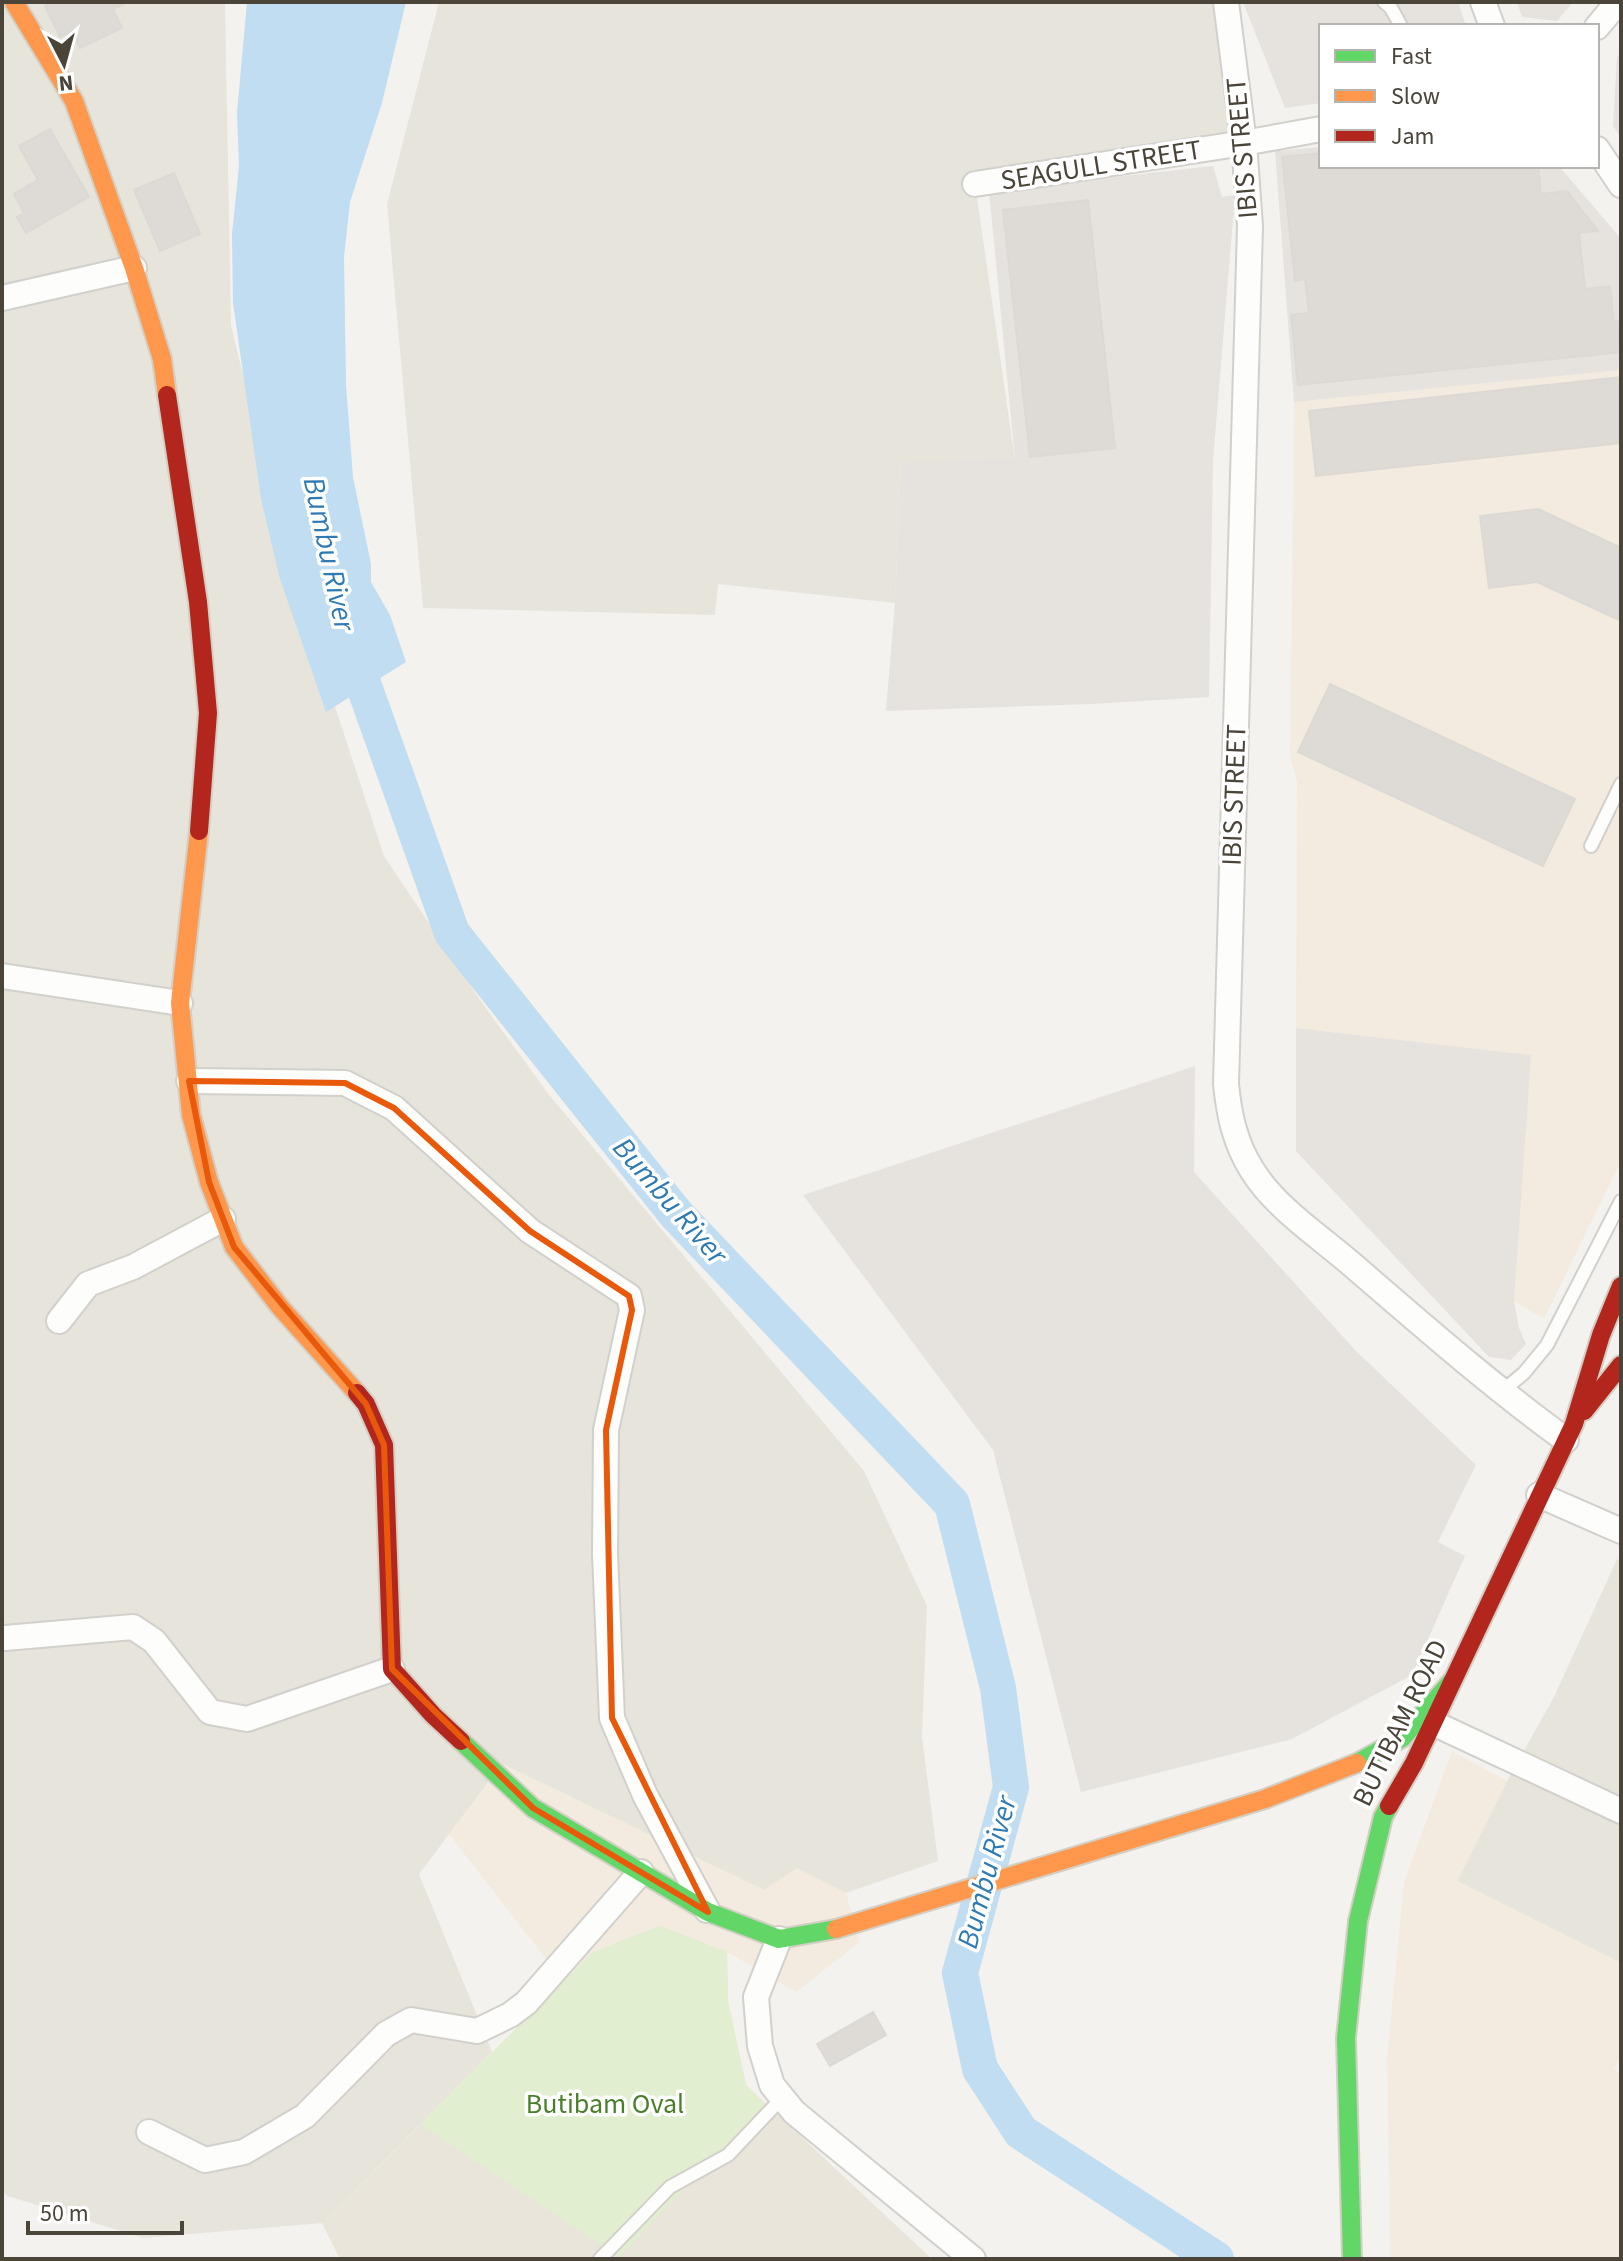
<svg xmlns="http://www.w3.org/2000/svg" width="1623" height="2261" viewBox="0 0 1623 2261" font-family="'Source Sans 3',sans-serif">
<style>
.residential{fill:#e7e4dc}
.commercial{fill:#f3ebdf}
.industrial{fill:#e6e2de}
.education{fill:#eae5da}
.green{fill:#e1eecf}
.water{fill:#c0ddf1}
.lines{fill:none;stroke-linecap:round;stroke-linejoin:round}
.river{stroke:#c0ddf1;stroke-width:36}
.building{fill:#dedbd6;stroke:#dcd9d4;stroke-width:2}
.lane-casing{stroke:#d2d0cb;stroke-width:16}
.street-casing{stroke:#d2d0cb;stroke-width:28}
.fast-casing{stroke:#d3cfc5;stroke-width:22}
.slow-casing{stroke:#d3cfc5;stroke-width:22}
.jam-casing{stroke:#d3cfc5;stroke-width:22}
.lane{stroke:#fdfdfc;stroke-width:12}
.street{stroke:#fdfdfc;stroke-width:24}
.fast{stroke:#63d668;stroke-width:18}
.slow{stroke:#ff974d;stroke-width:18}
.jam{stroke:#b3261e;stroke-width:18}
.marked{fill:none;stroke:#e8590c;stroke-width:6;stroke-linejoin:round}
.labels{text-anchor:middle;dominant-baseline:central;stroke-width:7;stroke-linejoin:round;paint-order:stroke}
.street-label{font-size:28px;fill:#4b4439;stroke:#fff}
.park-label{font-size:28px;fill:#4a7f2a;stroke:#fff}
.water-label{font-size:30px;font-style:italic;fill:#2e7ab2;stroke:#fff}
</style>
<rect width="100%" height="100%" fill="#f4f2ee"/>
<g class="residential">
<path d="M2 2H225L231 325 287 560 384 856 480 1000 550 1096 864 1471 927 1606 922 1737 938 1861 846 1893 797 1869 764 1890 502 1764 419 1874 492 2052 322 2223 143 2238 8 2196 2 2192Z"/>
<path d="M439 2H1226L1244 143 975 184 1015 460 901 462 895 603 718 584 715 615 423 608 387 204Z"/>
<path d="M1617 1559 1621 1561V1963L1457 1881 1507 1781 1554 1697Z"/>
</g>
<g class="commercial">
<path d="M1621 370V1161L1544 1319 1514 1301 1530 1055 1296 1028 1297 781 1290 756 1294 402Z"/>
<path d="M1452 1751 1507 1781 1457 1881 1621 1963V2056L1614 2069 1621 2074V2259H1390L1387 2058 1404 1882Z"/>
<path d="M503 1764 764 1890 797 1868 846 1893 860 1942 796 1992 727 1952H593L563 1981 449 1834Z"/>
</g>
<g class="industrial">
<path d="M1243 2H1458L1466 26H1321V103L1285 108Z"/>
<path d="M1517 2H1573L1557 21 1522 17Z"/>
<path d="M1621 52V138L1613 126 1617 57Z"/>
<path d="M1321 147V166H1559L1621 239V370L1294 402 1275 151Z"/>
<path d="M1213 166 1222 197 1235 195 1213 461 1209 697 1091 704 886 711 895 603 901 461 1015 459 989 191Z"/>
<path d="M1296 1028 1531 1055 1514 1301 1519 1328 1526 1344 1511 1360 1489 1357 1296 1151Z"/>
<path d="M1195 1066 1194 1172 1355 1350 1476 1465 1438 1542 1465 1556 1412 1675 1292 1739 1081 1792 993 1450 803 1195Z"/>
</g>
<path class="education" d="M660 1926 727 1952 728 2001 746 2085 932 2259H340L322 2223 593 1952Z"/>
<path class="green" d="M660 1926 727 1952 728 2001 746 2085 765 2104 619 2257 420 2124 593 1952Z"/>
<path class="water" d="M247 2H406L382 103 350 202 344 257 346 385 353 477 371 564V582L390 615 406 662 326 712 280 579 261 499 233 303 232 234 239 166 237 113Z"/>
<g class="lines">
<path class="river" d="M349 644 452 933 676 1214 952 1504 998 1688 1011 1787 960 1973 980 2069 1021 2132 1216 2259"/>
</g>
<g class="building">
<path d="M53 2H128L113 9 122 28 80 48 72 31 60 37 45 6Z"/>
<path d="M50 129 89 197 26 233 17 217 24 213 14 194 38 180 19 146Z"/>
<path d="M1321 153V166H1538L1541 194 1567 191 1598 231 1579 233 1585 289 1610 286 1614 322 1621 321V352L1298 385 1291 315 1309 313 1305 279 1295 281 1282 157Z"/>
<path d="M174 173 200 234 160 251 134 190Z"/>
<path d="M1088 200 1115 448 1030 457 1003 210Z"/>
<path d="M1621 377V443L1316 476 1309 411Z"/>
<path d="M1538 509 1621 548V621L1537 582 1489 588 1480 516Z"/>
<path d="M1330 684 1575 799 1543 866 1298 752Z"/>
<path d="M873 2012 886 2035 830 2066 817 2044Z"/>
</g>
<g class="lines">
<g class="lane-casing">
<g id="lane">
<path d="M1384 2 1391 8 1401 26"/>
<path d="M1591 846 1621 784"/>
<path d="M1500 1393 1524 1373 1547 1345 1621 1201"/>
<path d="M600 2259 670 2187 728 2155 782 2098"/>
</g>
</g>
<g class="street-casing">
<g id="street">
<path d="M1226 2 1244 143 1250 226 1226 1084C1229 1115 1235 1143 1252 1170 1275 1207 1316 1234 1349 1262 1420 1323 1490 1385 1566 1440"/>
<path d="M1483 2 1492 26"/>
<path d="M1597 27 1618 2"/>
<path d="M1597 149 1621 185"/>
<path d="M975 184 1244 143 1321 129"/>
<path d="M2 298 134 268"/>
<path d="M2 976 180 1003"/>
<path d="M189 1081 345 1083 394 1108 530 1231 629 1296 632 1310 606 1430 605 1554 612 1718 645 1795 707 1910"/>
<path d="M59 1321 88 1284 133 1267 223 1219"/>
<path d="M1539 1495 1621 1531"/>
<path d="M5 1638 133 1627 154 1641 210 1712 247 1719 392 1669"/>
<path d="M1433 1723 1621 1811"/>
<path d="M779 1939 756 1997 760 2046 772 2085 794 2112 973 2259"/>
<path d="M149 2132 205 2160 244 2152 305 2116 386 2034 411 2020 477 2031 510 2015 526 2003 641 1872"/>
</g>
</g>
<g class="fast-casing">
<g id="fast">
<path d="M461 1741 533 1808 708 1912 779 1939 836 1929"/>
<path d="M1357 1763 1402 1738 1452 1681"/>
<path d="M1352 2259 1346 2038 1358 1921 1383 1817 1389 1806"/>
</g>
</g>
<g class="slow-casing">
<g id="slow">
<path d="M14 2 74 101 134 268 162 359 167 395"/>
<path d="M199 831 180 1003 191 1115 209 1182 234 1247 280 1307 357 1393"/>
<path d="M836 1929 1265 1799 1357 1763"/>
</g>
</g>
<g class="jam-casing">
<g id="jam">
<path d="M167 395 198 602 208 713 199 831"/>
<path d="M357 1393 366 1404 384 1445 392 1669 433 1715 461 1741"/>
<path d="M1584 1411 1621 1365"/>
<path d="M1389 1806 1414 1763 1574 1424 1601 1335 1621 1286"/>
</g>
</g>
<use href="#lane" class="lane"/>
<use href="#street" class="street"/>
<use href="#fast" class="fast"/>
<use href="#slow" class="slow"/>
<use href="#jam" class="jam"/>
</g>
<path class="marked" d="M189 1081 345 1083 394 1108 530 1231 629 1296 632 1310 606 1430 612 1718 708 1912 533 1808 392 1669 384 1445 366 1404 234 1247 209 1182Z"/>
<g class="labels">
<g class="street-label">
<text transform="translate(1242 148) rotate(-95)">IBIS STREET</text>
<text transform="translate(1101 165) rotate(-9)">SEAGULL STREET</text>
<text transform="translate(1234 795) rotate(-88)">IBIS STREET</text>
<text transform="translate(1400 1723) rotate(-64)">BUTIBAM ROAD</text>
</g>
<g class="park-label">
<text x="605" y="2104">Butibam Oval</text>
</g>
<g class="water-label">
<text transform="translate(329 554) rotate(78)">Bumbu River</text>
<text transform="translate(670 1201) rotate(49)">Bumbu River</text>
<text transform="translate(987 1872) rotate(-75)">Bumbu River</text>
</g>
</g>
<rect width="1623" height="2261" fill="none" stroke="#4b4439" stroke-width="8"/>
<rect x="1319" y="24" width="280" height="144" fill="#ffffff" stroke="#b7b4b0" stroke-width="2"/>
<rect x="1335" y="50" width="40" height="12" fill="#63d668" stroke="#b7b4b0" stroke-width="2"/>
<text x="1391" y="64" font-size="24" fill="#4b4439">Fast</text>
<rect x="1335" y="90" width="40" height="12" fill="#ff974d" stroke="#b7b4b0" stroke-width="2"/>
<text x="1391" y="104" font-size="24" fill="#4b4439">Slow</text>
<rect x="1335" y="130" width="40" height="12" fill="#b3261e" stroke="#b7b4b0" stroke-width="2"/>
<text x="1391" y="144" font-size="24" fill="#4b4439">Jam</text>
<g transform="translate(64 64) rotate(174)" stroke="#ffffff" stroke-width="6" paint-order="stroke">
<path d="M0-6L14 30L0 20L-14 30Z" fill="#4b4439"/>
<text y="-12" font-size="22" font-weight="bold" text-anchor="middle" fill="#4b4439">N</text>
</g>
<path d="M28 2221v12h154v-12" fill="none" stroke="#4b4439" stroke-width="4"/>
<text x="40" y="2221" font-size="24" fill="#4b4439" stroke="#ffffff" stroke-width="6" paint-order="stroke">50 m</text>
</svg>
